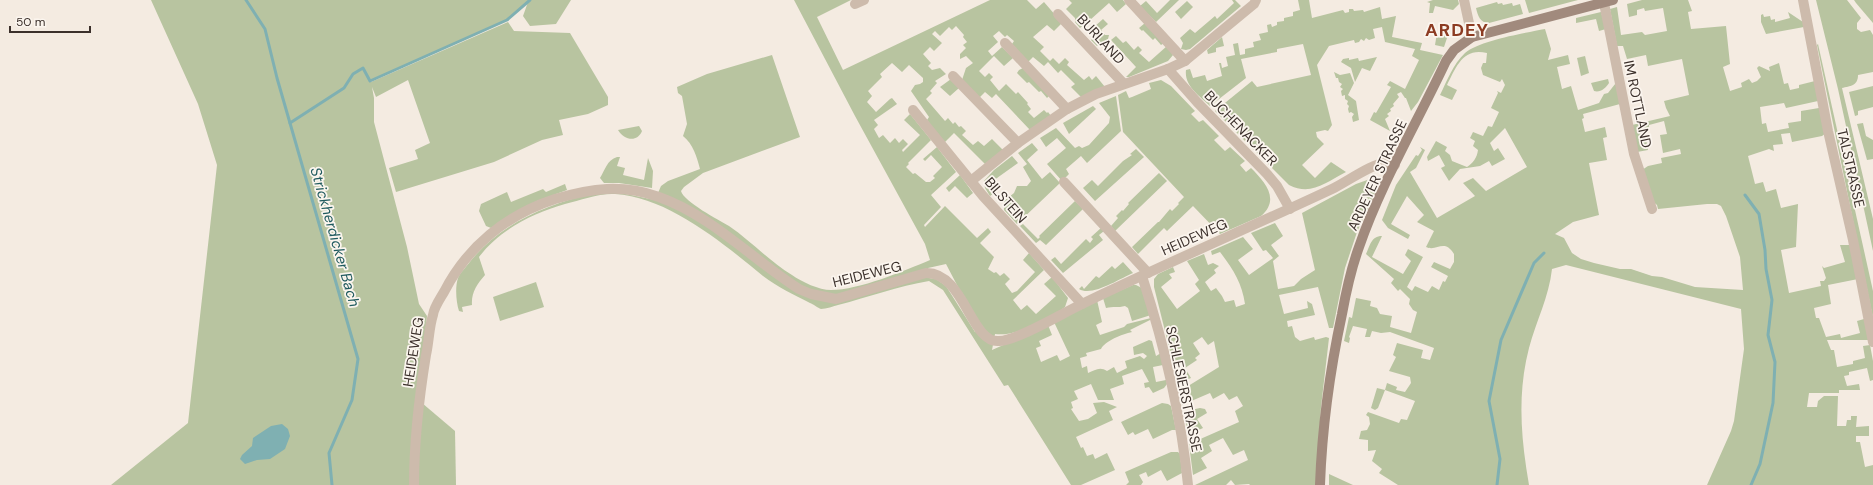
<svg xmlns="http://www.w3.org/2000/svg" width="1873" height="485" viewBox="0 0 1873 485" font-family="'DM Sans',sans-serif">
<style>
.green{fill:#b8c4a0;fill-rule:evenodd}
.water{fill:#7fb0b2}
.lines{fill:none;stroke-linecap:round;stroke-linejoin:round}
.stream{stroke:#7fb0b2;stroke-width:3}
.street{stroke:#cdbbac;stroke-width:10}
.secondary{stroke:#a18a7d;stroke-width:10}
.labels{text-anchor:middle;dominant-baseline:central;stroke-width:3.5;stroke-linejoin:round;paint-order:stroke}
.street-label{font-size:14px;fill:#3b302b;stroke:#fbf5ee}
.water-label{font-size:15px;font-style:italic;fill:#1f5a5e;stroke:#fbf5ee}
.district-label{font-size:18px;font-weight:bold;letter-spacing:1px;fill:#8c3b22;stroke:#fbf5ee}
</style>
<rect width="100%" height="100%" fill="#f4ebe1"/>
<g class="green">
<path d="M151 0H571L556 24 530 26 523 16 528 2 507 20 370 81 371 82 508 22 514 31 570 33 608 97V105L588 114 559 120 563 135 542 140 494 162 396 192 389 168 418 159 415 150 430 143 408 80 376 97 372 87 374 98V122L407 247 419 304 427 316 411 485H111L188 423 217 165 198 104Z"/>
<path d="M794 0H851L817 17 843 70 990 0H1027L1036 9 1044 2 1062 23 1054 31 1047 25 1033 37 1044 47 1040 51 1050 61 1053 58 1059 64 1065 58 1069 62 1067 65 1084 80 1089 76 1092 80 1096 76 1105 87 1081 97 1071 87 1075 84 1061 70 1058 73 1048 62 1044 66 1033 57 1028 62 1012 44 1014 41 1007 35 1005 37 999 31 993 36 998 42 988 51 992 56 1002 47 1013 58 1004 66 994 56 979 71 985 77 989 73 993 77 990 80 999 91 1006 84 1016 94 1018 92 1028 103 1027 104 1031 109 1028 112 1034 118 1044 110 1047 113 1048 112 1051 116 1030 130 996 94 992 98 985 92 979 98 962 80 966 68 973 63 966 56 960 59V54L966 48 963 45 967 42 963 37 964 35 956 26 952 30 949 27 940 36 935 31 932 34 942 43 934 51 930 47 923 54 931 63 928 66 932 70 940 68 946 74 935 81 937 83 930 91 932 93 926 99 945 121 948 118 953 124 955 122 959 127 961 126 966 131 962 135 973 145 978 141 984 146 992 139 1003 150 985 164 954 133 944 143 927 120 929 117 911 91 915 85 920 84 923 82V78L909 65 902 72 892 63 880 74 882 77 868 91 872 96 867 102 876 112 890 99 892 98 897 104 874 120 878 125 874 129 879 138 883 135 890 143 895 138 899 143 903 139 908 144 902 150 903 152 920 135 904 120 910 114 931 140 908 163 909 164 906 167 913 174 915 173 926 182H930L935 178 933 176 942 167 931 155 925 161 923 159 937 147 956 172 931 195 941 207 924 225 925 227 945 206 977 238 988 228 991 232 980 243 994 257 988 269 994 273 996 272 1000 276 1004 273 1010 279 1005 284 1012 293 1017 291 1035 272 1023 260 1029 253 1044 270 1013 300 1021 310 1027 305 1036 314 1056 296 1044 284 1052 277 1068 298 1065 307 1058 312C1039 321 1017 337 995 334L992 350 1048 325 1052 335 1039 341 1041 346 1036 348 1041 362 1057 355 1060 361 1070 356 1054 322 1097 300 1102 322 1096 325 1100 335 1124 327 1127 324 1151 318 1152 319 1130 330 1132 332C1122 334 1105 341 1101 349L1086 353 1087 356 1080 358 1082 368 1087 366 1088 373C1095 370 1100 366 1107 371L1114 367 1117 373 1127 368 1125 361 1140 356 1144 359 1147 356 1143 353 1134 355 1133 347 1149 340 1152 341 1156 356 1161 353 1163 365 1153 367 1156 382 1166 380 1167 384 1164 388 1153 393 1149 387 1145 388 1144 383 1149 382 1142 369 1122 376 1124 384 1110 389 1114 400H1098L1091 384 1074 391 1078 399 1071 402 1073 408 1071 409 1079 421 1088 419 1097 413 1093 403 1104 402 1117 407 1109 411 1113 420 1076 437 1081 448 1083 447 1087 456 1093 454 1095 459 1107 453 1115 470 1081 485H1071L1008 385 1004 386 943 290 929 281C898 286 869 297 838 305 834 306 826 309 821 309 818 308 813 304 810 303 793 294 779 288 763 276 724 244 668 197 615 194 599 193 581 200 565 204 533 213 499 230 479 257L485 275C477 284 471 293 472 305L462 307 463 312 459 311C456 302 455 287 458 278 460 273 466 267 469 263 498 225 546 204 592 194 613 189 634 196 655 200L661 186 668 181 700 169C697 157 693 144 683 136L687 124 682 96 678 93 677 87 707 74 772 55 800 137 703 173 684 187 681 191C684 202 719 220 729 226 751 241 769 261 792 275 802 282 819 290 831 290 859 290 904 271 930 260L925 244 855 116ZM946 264 982 333 975 332 946 286 936 279 929 278 928 268Z"/>
<path d="M1069 0H1123L1126 4 1117 12 1109 3 1090 20 1085 15 1079 20 1083 25 1080 28 1075 22V18L1066 9 1072 3Z"/>
<path d="M1170 0H1179L1156 22 1140 6 1146 1 1157 13Z"/>
<path d="M1232 0H1235L1241 6 1190 49 1186 50 1181 49 1183 43 1180 38 1190 29 1195 33 1215 16 1217 19 1234 3Z"/>
<path d="M1298 0H1309L1312 18 1343 10 1345 13 1349 12V9H1353L1354 11 1363 10 1364 12 1380 7 1382 19 1396 16 1392 37 1422 43 1420 50 1443 55 1418 102 1411 111 1406 98H1405L1401 92 1397 94 1399 97 1393 104 1394 106 1390 109 1391 111 1387 114 1389 116 1385 119 1390 131 1370 120 1374 112 1376 113 1391 87 1387 85 1390 81 1405 89 1419 60 1412 56 1415 49 1385 42 1382 27 1373 29 1375 38 1369 40 1366 38 1364 41 1361 39 1359 42 1355 43 1354 40 1329 46 1317 65 1332 125 1328 131 1325 130 1316 132 1317 137 1324 144 1302 165 1315 178 1331 162 1346 172C1325 183 1311 196 1289 185L1215 111 1252 81 1257 87 1311 75 1303 44 1277 49V52L1241 59 1246 78 1210 106C1200 96 1184 86 1186 70L1190 69 1193 78 1205 75 1207 81 1222 76 1219 63H1221L1222 68 1228 66 1226 57 1235 55 1233 44 1238 43 1240 55 1245 54V49L1254 47 1253 42 1261 40 1259 34 1268 32 1267 25 1271 24 1272 27 1277 25V22L1284 21V18L1293 16V12L1300 10Z"/>
<path d="M1433 0H1458L1459 4 1453 10 1435 6 1433 13H1429L1430 3 1427 2Z"/>
<path d="M1525 0H1578L1529 13Z"/>
<path d="M1642 0H1688L1692 11 1688 12 1691 29 1726 26 1730 64 1723 67 1730 91 1742 87 1741 83 1749 79 1752 83 1757 81 1761 77 1757 68 1759 66 1770 71 1769 67 1779 63 1784 84 1788 83 1790 90 1799 88V85L1815 81 1818 101 1786 108 1784 103 1760 107 1762 124 1766 123 1768 132 1789 128 1788 123 1801 121V111L1819 108 1826 133 1822 136 1792 142 1790 133 1781 134 1783 144 1773 145 1774 151 1769 149 1748 156 1755 184 1763 182 1766 192 1776 189 1781 208 1798 204 1796 247 1781 250 1789 293 1821 286 1820 281H1824L1826 278 1822 266 1824 268 1845 262 1840 245H1850L1858 279 1828 285 1831 304 1814 308 1816 318H1819L1826 337 1840 334 1841 338 1860 333 1857 321 1864 319 1869 340H1827L1831 350H1834L1837 367 1853 364V361L1865 358 1863 346 1870 345 1873 361V380L1870 381 1867 368 1849 372V375L1844 376 1847 386 1859 384 1860 390H1839V393H1809L1807 407H1817L1818 401 1824 396H1838L1837 426H1846L1847 420H1851V416H1857L1856 427 1869 426V436H1856V442H1860L1865 467 1873 465V485H1707L1731 431 1734 421 1744 349 1741 309 1566 265 1552 269C1549 297 1536 321 1529 348 1517 394 1521 439 1529 485H1398L1379 473 1382 469 1372 461 1376 450 1368 451V440L1359 439 1361 431 1367 430 1370 424 1369 417 1366 415 1368 412 1399 423 1401 419 1407 420 1415 401 1385 390 1378 408 1375 410 1371 408 1377 388 1385 390 1387 383 1397 387 1396 390 1405 392 1411 383 1410 377 1389 371 1396 357 1393 355 1397 343 1423 350 1421 358 1430 360 1434 348 1390 332 1381 333 1372 331 1370 337H1365L1367 329 1353 326 1349 337 1350 338 1349 343 1344 341 1349 317 1352 318 1356 298 1371 301 1370 306 1377 308 1380 314 1392 316 1390 327 1411 333 1417 312 1413 310 1409 304 1410 299 1400 289 1398 291 1391 283 1394 279 1366 254C1370 246 1371 236 1382 236L1372 257 1403 274 1411 261 1405 255 1408 249 1423 257 1407 287 1412 291 1415 286 1428 292 1432 286 1439 290 1443 281 1445 282 1448 276 1431 267 1434 262 1450 269 1454 262V254C1444 238 1437 252 1426 247L1434 231 1417 222 1424 215 1407 196 1391 224 1410 235 1408 239 1388 228 1382 220 1396 185 1416 155 1418 156 1422 150 1420 147 1425 150 1416 168 1410 172 1437 218 1475 196 1463 183 1473 178 1486 191 1527 167 1505 128 1490 143 1494 151 1498 148 1505 159 1492 166 1489 161 1480 166 1460 169 1449 181 1441 168 1445 166 1439 155 1428 161 1427 157 1436 141 1447 147 1445 151 1450 155 1452 161 1467 167C1473 163 1477 158 1478 150L1473 146 1475 141 1470 138 1473 132 1483 136 1488 126 1492 127 1499 112 1491 108 1498 93 1497 91 1501 93 1505 85 1502 79 1500 82 1483 75 1481 68 1483 63H1486L1487 53C1463 47 1456 67 1447 85L1457 90 1452 100 1440 95C1447 81 1453 64 1465 53 1480 40 1525 33 1545 29L1551 49 1548 60 1568 55 1570 64 1557 67 1562 89 1571 86 1578 110 1599 103 1604 94 1608 93 1619 79 1620 104 1583 114 1584 118 1582 119 1585 132 1605 127 1607 137 1603 138 1607 160 1589 163 1599 215 1573 222 1555 234 1564 238 1572 253 1581 259 1594 263 1620 269H1631L1652 276 1662 277 1695 287 1743 290 1740 257 1726 216 1721 206 1717 204H1707L1658 209 1657 205 1652 201 1642 170 1648 166 1662 163 1661 158 1681 154 1680 149 1663 153 1660 135 1667 134 1664 121 1649 125V128L1644 129 1648 150 1637 152 1632 125 1670 116 1666 108 1664 101 1689 95 1682 59 1648 66 1646 55 1627 59 1623 46H1617L1610 9 1617 7 1621 35 1642 32 1645 35 1667 31 1663 8 1645 11 1644 8 1637 10V15L1629 17 1627 4Z"/>
<path d="M1816 0H1847L1861 18 1857 23V29L1861 32 1870 30 1873 35V72L1858 75C1858 86 1850 86 1842 88L1873 219V251L1838 89Z"/>
<path d="M1854 0H1873V23L1856 3Z"/>
<path d="M1187 1 1193 7 1181 19 1175 12Z"/>
<path d="M1497 2 1498 4 1502 3 1503 5 1512 3 1513 6 1520 4 1523 14 1489 23C1480 23 1478 16 1476 8Z"/>
<path d="M1601 12 1606 29 1599 31 1596 19 1576 23V18Z"/>
<path d="M1788 12 1803 22 1804 27 1766 34 1761 22V15L1763 14 1764 17 1770 16 1771 20 1775 19V22L1790 18Z"/>
<path d="M1103 19 1108 24 1101 30 1105 35H1109L1108 39 1097 46 1091 40 1099 32 1094 27Z"/>
<path d="M1145 23 1164 43 1161 45 1155 38 1153 40 1143 30 1142 31 1139 28Z"/>
<path d="M1437 33 1448 35 1444 47 1435 45Z"/>
<path d="M1116 36 1123 43 1126 41 1134 50 1138 46 1142 50 1139 53 1149 62 1167 46 1173 55 1168 61 1129 77H1126L1136 67 1111 40Z"/>
<path d="M1222 37 1224 46 1216 48V52L1208 54 1207 50Z"/>
<path d="M1818 44 1873 291V318L1817 45Z"/>
<path d="M1585 56 1589 73 1581 76 1577 58Z"/>
<path d="M1377 57 1370 71 1362 68 1355 82 1351 68 1341 62 1343 59 1349 58V60L1358 58 1359 61Z"/>
<path d="M1023 68 1049 96 1047 98 1041 91 1039 92 1029 82 1027 83 1017 73 1019 70Z"/>
<path d="M1334 72 1340 75 1350 73 1354 83 1348 95 1356 101 1359 120 1353 122 1352 117 1354 114 1351 112 1349 113 1348 109 1349 106 1347 104 1348 101 1345 99V95L1342 96 1341 91 1343 89 1340 87 1342 84 1339 82 1338 78H1336Z"/>
<path d="M951 79 959 88 950 96 940 87Z"/>
<path d="M1608 79 1609 83C1606 88 1600 93 1594 91L1591 83Z"/>
<path d="M1161 80 1171 86 1195 111 1191 114 1199 122 1203 120 1219 136 1214 140 1225 151 1230 147 1245 161 1240 165 1246 172 1251 168C1264 181 1281 199 1261 216L1220 234 1193 206 1167 231 1164 228 1138 254 1132 247 1158 222H1159L1170 209 1172 211 1179 204 1178 203 1184 197 1123 132 1118 95 1126 91 1129 98 1132 97 1151 89 1149 83Z"/>
<path d="M1873 86V107L1858 111V115L1855 116 1849 92Z"/>
<path d="M1116 96 1121 131 1087 163 1081 156 1066 169 1069 174 1062 181 1047 164 1066 148 1057 138 1046 147 1040 138 1056 128 1075 148 1079 146 1082 148 1089 145 1109 123 1110 117 1099 103Z"/>
<path d="M1093 106 1096 109 1069 134 1063 123Z"/>
<path d="M1863 123 1866 136 1873 140V159L1867 160 1857 124Z"/>
<path d="M639 126 642 131C637 143 624 140 618 130Z"/>
<path d="M1032 143 1038 150 1027 160 1042 179 1050 172 1060 183 1017 224 1004 210V201L1014 193 1017 186H1027L1031 181 1023 167 1027 164 1018 153Z"/>
<path d="M1136 149 1144 157 1095 201 1083 188 1092 180 1098 186 1123 161 1132 155 1130 154Z"/>
<path d="M1012 156 1018 163 990 183 996 192 990 196 985 188 984 181 994 170Z"/>
<path d="M617 157H620L617 166 625 168 623 175 644 180 648 158 653 171 652 188 619 183H604L600 178C605 170 607 160 617 157Z"/>
<path d="M1159 173 1167 181 1115 231 1111 226 1118 218 1116 216 1122 210 1123 211 1129 204 1128 203Z"/>
<path d="M960 175 973 193 967 198 955 186 949 192 946 188Z"/>
<path d="M1370 179 1379 184 1357 232 1345 268 1333 328H1329L1318 287 1279 295 1284 314 1308 308 1307 301 1312 304 1315 315 1287 321 1288 327 1292 326 1295 337 1300 341 1314 337 1315 340 1326 337 1329 338 1321 407 1316 485H1250L1249 484 1235 485 1231 480 1226 485H1195L1248 460 1244 450 1233 455 1223 438 1209 445 1212 451 1201 458 1207 468 1193 475 1189 444 1239 422 1235 411 1243 406 1237 396 1229 400 1224 393 1213 399 1210 393 1182 405 1180 391 1219 367 1214 341 1208 345 1202 337 1193 343 1200 354 1195 358 1197 360 1185 368 1191 378 1178 383 1154 287V279L1158 274 1173 267 1175 272 1169 274 1172 278 1161 287 1177 309 1200 291 1195 284 1199 280 1187 261 1204 254 1208 265 1213 263 1219 266 1214 270 1216 273 1205 282 1211 291 1216 288 1222 296 1225 302 1234 300 1236 307 1245 304C1242 283 1233 269 1220 252L1212 255 1211 251 1243 237 1253 249 1238 260 1249 275 1273 258 1266 250 1263 251 1251 233 1275 223 1283 236 1271 245 1279 256 1273 261 1278 289 1294 286 1301 279 1315 270 1302 213 1356 184Z"/>
<path d="M565 184 567 190 537 201 491 228 486 226 479 211 481 204 507 192 511 202 543 189 546 192Z"/>
<path d="M1075 201 1083 209 1046 245 1040 240 1036 243 1020 226 1023 224 1038 239 1040 237 1039 236Z"/>
<path d="M1101 228 1104 231 1099 235 1103 240 1063 273 1051 260 1055 257 1061 264 1086 239 1090 243 1093 239 1091 237Z"/>
<path d="M1123 262 1133 273C1119 279 1092 297 1079 289L1082 286 1084 289 1096 276 1099 278 1112 266 1115 269Z"/>
<path d="M536 282 544 307 500 321 493 297Z"/>
<path d="M1133 285H1136L1142 288 1151 315 1132 321 1128 308 1125 306C1118 308 1113 306 1106 308L1103 298Z"/>
<path d="M422 403 455 431 456 485H419L418 459Z"/>
<path d="M1162 403 1168 404 1171 406 1176 430H1172L1153 439 1148 429 1135 435 1133 432 1128 435 1121 422Z"/>
<path d="M1200 408 1205 409 1207 413 1197 419 1203 428 1188 435 1185 417 1191 410Z"/>
<path d="M1171 452H1178L1180 454 1182 473 1167 481 1161 470 1148 477 1146 472 1139 475 1143 482 1141 485H1126L1129 482 1125 472Z"/>
<path d="M1329 474 1353 485H1329Z"/>
</g>
<path class="water" d="M282 424 288 429 290 436 285 449 270 459 257 460 245 464 240 459 242 455 252 446 253 438 271 426Z"/>
<g class="lines">
<g class="stream">
<path d="M246 0 265 29 277 78 358 359 352 400 329 453 332 485"/>
<path d="M290 123 344 88 353 74 363 68 370 81 507 20 530 0"/>
<path d="M1745 195 1759 214 1765 250 1766 269 1772 300 1768 335 1775 362 1773 403 1760 464 1751 485"/>
<path d="M1497 485 1500 459 1489 401 1501 340 1534 263 1544 253"/>
</g>
<g class="street">
<path d="M1129 0 1185 61"/>
<path d="M1464 0 1472 37"/>
<path d="M1803 0 1828 131 1853 240 1873 342"/>
<path d="M1604 3 1634 154 1652 209"/>
<path d="M855 4 864 0"/>
<path d="M1058 14 1123 83"/>
<path d="M1005 43 1067 109"/>
<path d="M1168 69 1197 102 1267 174 1277 186 1290 209"/>
<path d="M953 76 1018 143"/>
<path d="M913 110 983 196 1082 304"/>
<path d="M971 181 1018 143 1067 109 1096 94 1168 69 1185 61 1254 4 1256 0"/>
<path d="M1064 182 1148 273"/>
<path d="M1142 276C1164 344 1181 414 1188 485"/>
<path d="M414 485C414 441 419 398 426 355 429 342 429 327 433 315 434 307 440 299 444 292 467 247 506 215 555 199 592 188 622 184 659 197 712 216 752 259 799 289L811 294 836 299 926 273C964 272 971 344 999 341 1018 340 1063 313 1082 304 1164 264 1249 228 1332 189 1345 183 1374 162 1386 163 1389 163 1392 164 1395 165"/>
</g>
<path class="secondary" d="M1320 485C1322 428 1330 370 1342 314 1346 292 1351 269 1359 247 1381 183 1417 123 1446 61L1454 50 1472 37 1613 0"/>
</g>
<g class="labels">
<g class="street-label">
<text transform="translate(1101 39) rotate(47)">BURLAND</text>
<text transform="translate(1638 104) rotate(78)">IM ROTTLAND</text>
<text transform="translate(1241 128) rotate(46)">BUCHENACKER</text>
<text transform="translate(1851 168) rotate(77)">TALSTRASSE</text>
<text transform="translate(1377 175) rotate(-65)">ARDEYER STRASSE</text>
<text transform="translate(1006 200) rotate(49)">BILSTEIN</text>
<text transform="translate(1194 237) rotate(-24)">HEIDEWEG</text>
<text transform="translate(867 274) rotate(-14)">HEIDEWEG</text>
<text transform="translate(413 352) rotate(-81)">HEIDEWEG</text>
<text transform="translate(1184 389) rotate(78)">SCHLESIERSTRASSE</text>
</g>
<g class="water-label">
<text transform="translate(335 237) rotate(74)">Strickherdicker Bach</text>
</g>
<g class="district-label">
<text x="1457" y="30">ARDEY</text>
</g>
</g>
<path d="M10 26v6h80v-6" fill="none" stroke="#3b302b" stroke-width="2"/>
<text x="16" y="26" font-size="12" fill="#3b302b" stroke="#fbf5ee" stroke-width="3" paint-order="stroke">50 m</text>
</svg>
